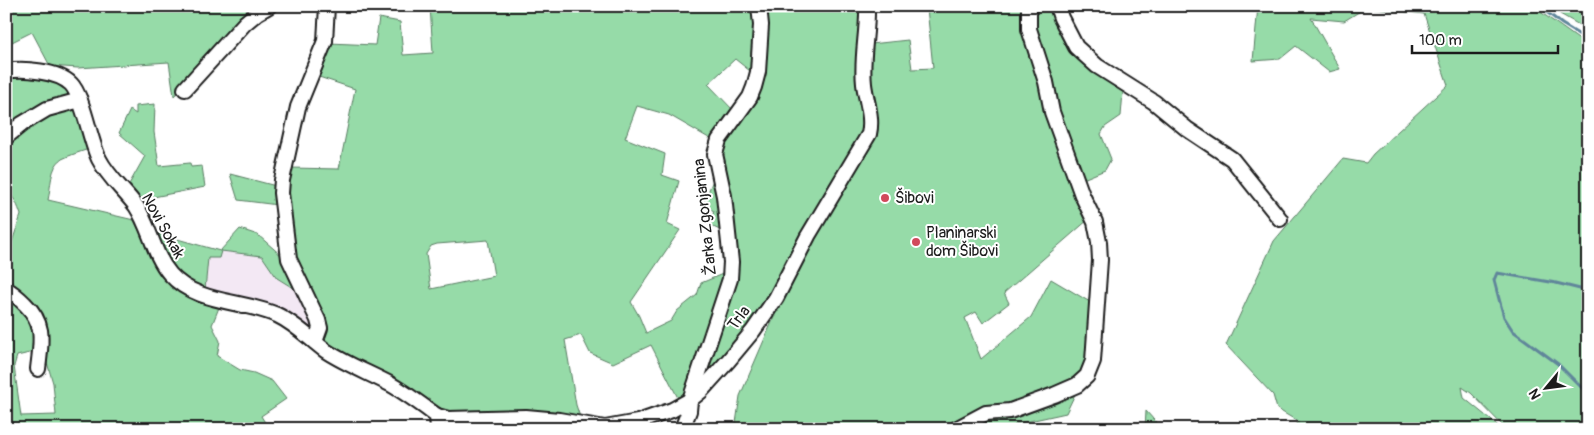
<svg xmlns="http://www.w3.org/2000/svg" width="1594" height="435" viewBox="0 0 1594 435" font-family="Pangolin,sans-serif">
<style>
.built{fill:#f3e8f4}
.green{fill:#96dba8;stroke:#597c62;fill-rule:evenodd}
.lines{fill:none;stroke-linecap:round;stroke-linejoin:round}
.stream{stroke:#60869a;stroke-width:3}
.minor-casing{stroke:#1c1c1c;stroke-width:18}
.minor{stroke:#fff;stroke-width:14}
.poi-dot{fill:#d1495b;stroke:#fff;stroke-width:2}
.labels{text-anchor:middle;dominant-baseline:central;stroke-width:4;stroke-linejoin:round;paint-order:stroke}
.poi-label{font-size:16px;fill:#1c1c1c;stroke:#fff;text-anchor:start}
.street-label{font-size:16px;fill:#1c1c1c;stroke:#fff}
</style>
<rect width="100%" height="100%" fill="#fff"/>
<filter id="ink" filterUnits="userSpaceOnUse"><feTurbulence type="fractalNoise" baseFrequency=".02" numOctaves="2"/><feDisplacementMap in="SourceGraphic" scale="10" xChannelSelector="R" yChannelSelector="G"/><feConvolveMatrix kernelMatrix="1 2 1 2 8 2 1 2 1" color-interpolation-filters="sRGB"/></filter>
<g filter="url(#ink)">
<path class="built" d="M220 251 262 256 277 278 301 293 314 320 313 334 205 290 208 258Z"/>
<g class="green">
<path d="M6 6H261L243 18 174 96 169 62 78 68 50 66 32 32 6 45Z"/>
<path d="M430 6H755V75L735 59 708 84 735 112 714 141 669 115 637 106 625 138 665 154 662 175 679 181 667 224 680 230 631 302 639 316 646 333 671 321 677 311 697 295 701 283 725 273 715 309 686 390 678 398 651 345 613 363 590 353 581 335 565 340 576 405 581 420 442 412 396 380 329 346 325 341 324 324 295 264 285 197 291 168 339 169 355 89 316 76 329 43 375 45 379 18 400 22 403 55 433 53ZM488 240 494 276 431 289 426 254 431 246 437 244Z"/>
<path d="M764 6H862L864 130 772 294 730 352 705 383 699 380 736 282 737 265 721 150 749 108Z"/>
<path d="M939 6H1023L1089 219 1004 293 1009 303 983 323 976 312 965 318 981 359 1031 317 1051 279 1090 302 1089 365 1066 413 1016 424 1009 429H732L736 423 740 396 784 294 818 229 846 187 875 135 868 79 871 44 908 40 912 69 933 68 927 8Z"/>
<path d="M1032 6H1049L1061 37 1068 49 1123 92 1121 116 1105 127 1101 134 1111 159 1105 170 1083 179C1061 123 1039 66 1032 6Z"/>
<path d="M1258 6H1532L1588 46V429H1506L1471 393 1462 387 1464 398 1502 429H1291L1299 422 1277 409 1273 395 1226 345 1274 241 1343 159 1366 163 1373 154 1448 85 1424 14 1367 7 1344 21 1311 18 1340 69 1329 72 1296 46 1280 59 1253 61Z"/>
<path d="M1550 6H1588V30L1560 14Z"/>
<path d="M22 74C43 77 57 77 72 94L38 109 6 132V77Z"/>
<path d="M155 104 154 132 159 166 190 163 191 167 202 166 205 187 138 200 127 188 145 156 119 133 130 110 136 114V106Z"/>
<path d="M77 108 89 149C80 152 70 155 62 159 50 166 51 188 48 200L134 220 152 257 164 278 193 299 220 305 212 325 220 341 217 356 240 370 254 373 272 381 286 399 261 416 269 429H6V260L21 215C18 207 15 196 6 192V143L43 116ZM46 349V359L53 383 56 415 21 416 14 366 17 356Z"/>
<path d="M230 174 276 186 278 205 238 200Z"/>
<path d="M715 175 724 232 709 225 714 211 703 205Z"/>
<path d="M240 229 258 235 282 256 301 293 277 278 262 256 221 251 219 258H208L205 290C199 287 192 285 187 281 171 270 164 250 156 233L220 251Z"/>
<path d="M1146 411 1162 429H1145Z"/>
</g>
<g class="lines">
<g class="stream">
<path d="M1539 6 1562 24 1588 40"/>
<path d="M1588 291 1556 283 1497 273 1494 280 1499 299 1504 317 1513 331 1558 364 1588 394"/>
</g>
<g class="minor-casing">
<g id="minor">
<path d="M1057 6 1061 18 1076 47 1097 66 1154 102 1187 129 1232 159 1280 219"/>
<path d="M6 71C24 68 58 71 71 84 83 96 90 141 99 159 108 177 124 190 136 206 150 227 153 254 170 274 196 304 243 300 277 315 296 324 310 339 326 351 346 364 369 373 390 384 406 393 422 405 437 416L438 429"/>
<path d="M185 89 245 23 257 13 269 6"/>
<path d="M6 137 22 124 47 109 80 100"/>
<path d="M6 289C14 293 19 298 25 304 46 324 41 342 38 369"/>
<path d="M315 342 320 328 318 320 289 259 281 193 282 180 298 107 325 41 327 6"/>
<path d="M437 416 448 419 526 417 559 420 605 428 638 422 672 410 690 400 701 391 728 361 753 331 776 298 808 236 869 134C873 117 866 101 864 84 861 58 868 32 867 6"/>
<path d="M682 429 689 411 690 400 730 279 731 262 724 196 715 154 719 140 750 97 754 87 758 72 761 25 759 6"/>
<path d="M956 429 986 413 1010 411 1054 395 1077 385 1087 376 1093 361 1100 260 1099 242 1095 222 1082 195 1052 112 1046 82 1029 29V6"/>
</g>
</g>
<use href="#minor" class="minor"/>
</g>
</g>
<g class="poi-dot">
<circle cx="885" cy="198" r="5"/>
<circle cx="916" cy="242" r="5"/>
</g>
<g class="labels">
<g class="poi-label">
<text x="895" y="198">Šibovi</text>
<text x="926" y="233">Planinarski<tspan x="926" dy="18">dom Šibovi</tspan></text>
</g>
<g class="street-label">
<text transform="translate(705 217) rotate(-96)">Žarka Zgonjanina</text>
<text transform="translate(163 226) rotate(61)">Novi Sokak</text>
<text transform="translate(739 318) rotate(-53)">Trla</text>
</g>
</g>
<rect width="1594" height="435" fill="none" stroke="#fff" stroke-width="25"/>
<rect x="12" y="12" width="1569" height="410" fill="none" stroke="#1c1c1c" stroke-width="2" filter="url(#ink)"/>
<g transform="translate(1546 388) rotate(241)" stroke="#ffffff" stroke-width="4" paint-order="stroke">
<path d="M0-4L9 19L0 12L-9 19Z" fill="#1c1c1c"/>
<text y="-8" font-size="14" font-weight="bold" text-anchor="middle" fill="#1c1c1c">N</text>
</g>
<path d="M1412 45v8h146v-8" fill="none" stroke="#1c1c1c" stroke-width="2.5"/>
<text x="1419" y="45" font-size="15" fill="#1c1c1c" stroke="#ffffff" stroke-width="4" paint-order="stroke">100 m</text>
</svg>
